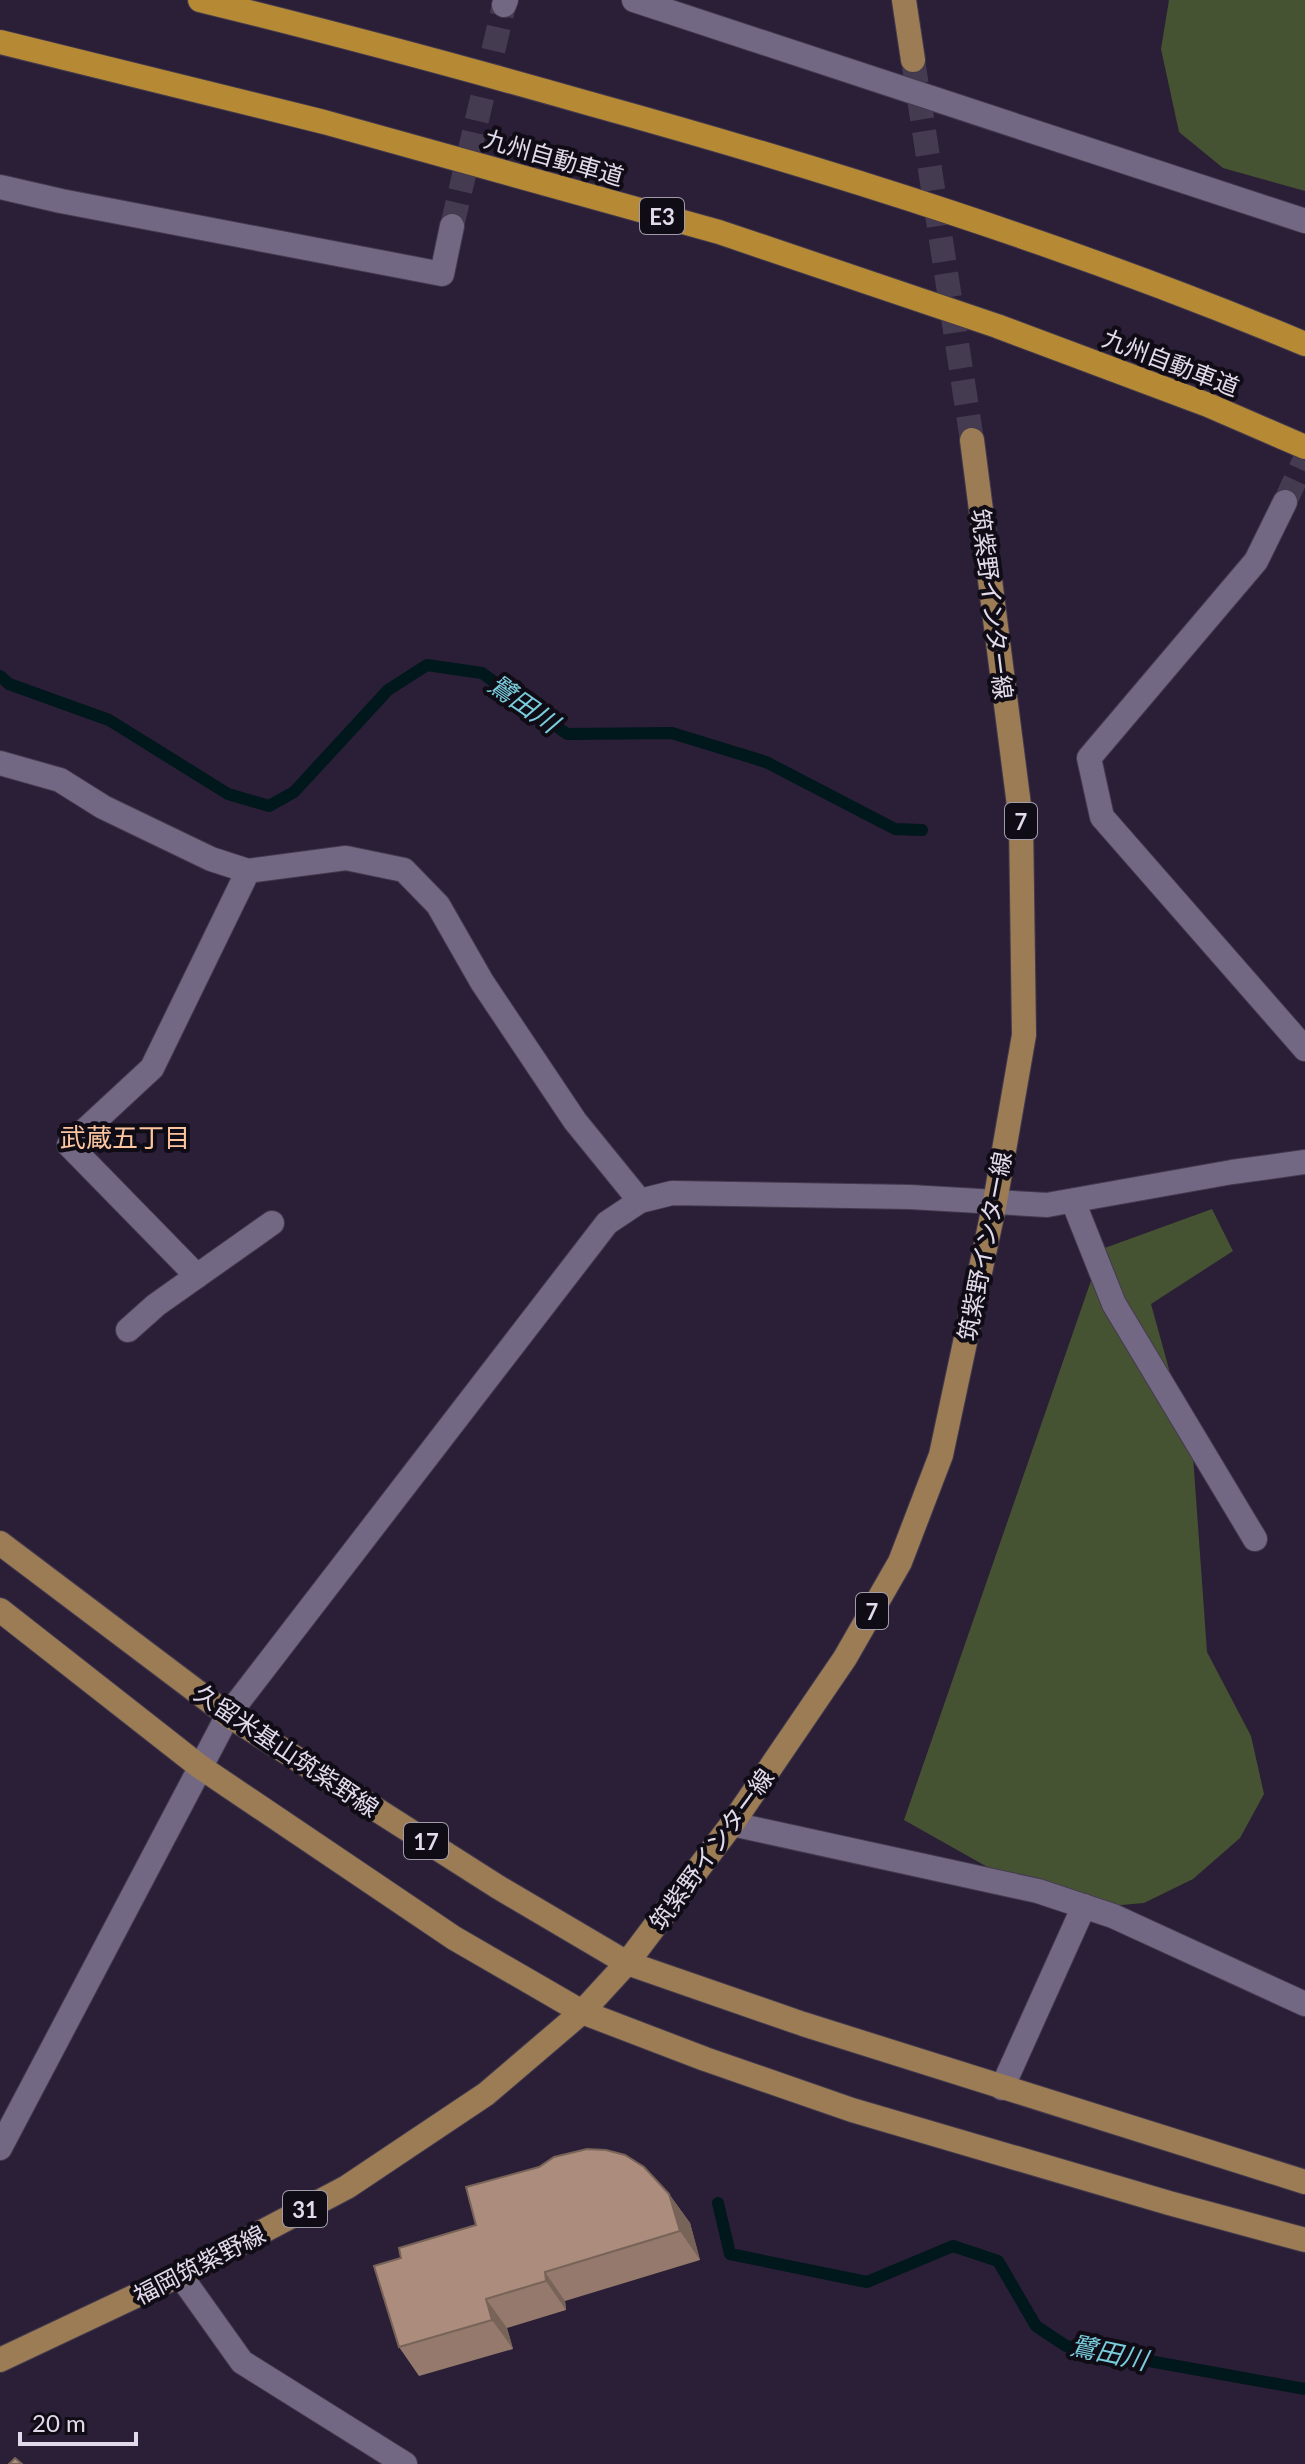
<svg xmlns="http://www.w3.org/2000/svg" width="1305" height="2464" viewBox="0 0 1305 2464" font-family="Lato,'Noto Sans JP',sans-serif">
<style>
.forest{fill:#465332}
.lines{fill:none;stroke-linecap:round;stroke-linejoin:round}
.stream{stroke:#00171c;stroke-width:12}
.minor-tunnel{stroke:#453b51;stroke-width:24;stroke-dasharray:24 12;stroke-linecap:butt}
.primary-tunnel{stroke:#453b51;stroke-width:24;stroke-dasharray:24 12;stroke-linecap:butt}
.minor-casing{stroke:#443a4e;stroke-width:26}
.primary-casing{stroke:#443a4e;stroke-width:26}
.motorway-casing{stroke:#443a4e;stroke-width:26}
.minor{stroke:#736883;stroke-width:24}
.primary{stroke:#9b7c54;stroke-width:24}
.motorway{stroke:#b68a35;stroke-width:24}
.wall{fill:#94796c}
.shaded-wall{fill:#786358}
.building{fill:#ac8d7d;stroke:#786358;stroke-width:2}
.labels{text-anchor:middle;dominant-baseline:central;stroke-width:8;stroke-linejoin:round;paint-order:stroke}
.shield{fill:#100c16;stroke:#a29caa;stroke-width:2}
.shield-label{font-size:22px;font-weight:bold;fill:#e1daea}
.street-label{font-size:24px;fill:#e1daea;stroke:#100c16}
.water-label{font-size:26px;font-style:italic;fill:#79cddd;stroke:#100c16}
.neighbourhood-label{font-size:26px;fill:#fcc5a0;stroke:#100c16}
</style>
<rect width="100%" height="100%" fill="#2a1f36"/>
<g class="forest">
<path d="M1169 0H1305V191L1223 168 1179 132 1161 49Z"/>
<path d="M1212 1209 1233 1251 1151 1304 1193 1456 1207 1652 1251 1736 1264 1794 1240 1838 1193 1879 1144 1903 1064 1910 904 1820 1102 1249Z"/>
</g>
<g class="lines">
<g class="stream">
<path d="M0 676 9 684 109 720 228 794 269 806 294 792 388 690 427 665 482 673 567 734 672 733 766 762 895 829 922 830"/>
<path d="M718 2203 730 2254 867 2282 953 2246 998 2261 1036 2326 1066 2346 1305 2389"/>
</g>
<g class="minor-tunnel">
<path d="M452 226 504 5"/>
<path d="M1285 502 1305 459"/>
</g>
<path class="primary-tunnel" d="M913 60 972 440"/>
<g class="minor-casing">
<g id="minor">
<path d="M634 0 1305 221"/>
<path d="M504 5 506 0"/>
<path d="M0 187 61 201 442 274 452 226"/>
<path d="M1285 502 1256 561 1089 758 1102 817 1305 1049"/>
<path d="M0 763 60 780 103 807 211 859 248 871 346 858 404 870 438 905 482 982 575 1121 640 1201"/>
<path d="M1073 1201 1114 1304 1255 1539"/>
<path d="M197 1276 69 1145 152 1068 248 871"/>
<path d="M128 1330 156 1305 272 1223"/>
<path d="M732 1824 1038 1891 1113 1916 1305 2004"/>
<path d="M1002 2088 1084 1906"/>
<path d="M0 2148 228 1715 607 1223 640 1201 672 1193 910 1197 1047 1205 1232 1172 1305 1162"/>
<path d="M180 2275 242 2362 405 2464"/>
</g>
</g>
<g class="primary-casing">
<g id="primary">
<path d="M904 0 913 60"/>
<path d="M0 1543 228 1715 498 1887 627 1963 803 2024 1305 2182"/>
<path d="M0 1610 199 1766 454 1938 582 2012 705 2059 852 2110 1169 2203 1305 2240"/>
<path d="M0 2360 180 2275 347 2187 486 2094 582 2012 627 1963 732 1824 845 1658 900 1562 941 1455 995 1202 1024 1035 1021 821 972 440"/>
</g>
</g>
<g class="motorway-casing">
<g id="motorway">
<path d="M200 0C331 32 461 67 591 104 833 171 1073 247 1305 344"/>
<path d="M0 42 324 122 719 232 997 326 1208 405 1305 447"/>
</g>
</g>
<use href="#minor" class="minor"/>
<use href="#primary" class="primary"/>
<use href="#motorway" class="motorway"/>
</g>
<path class="wall" d="M669 2194 690 2223 700 2260 565 2301 566 2310 507 2328 513 2349 419 2376 399 2347 401 2258 476 2225Z"/>
<g class="shaded-wall">
<path d="M669 2194 690 2223 700 2260 680 2231Z"/>
<path d="M545 2272 565 2301 566 2310 546 2281Z"/>
<path d="M486 2299 507 2328 513 2349 492 2320Z"/>
</g>
<g class="building">
<path d="M587 2149 606 2150 625 2155 644 2167 669 2194 680 2231 545 2272 546 2281 486 2299 492 2320 399 2347 374 2266 401 2258 399 2248 476 2225 466 2187 539 2167 554 2157Z"/>
<path d="M15 2458 22 2464H9Z"/>
</g>
<g class="labels">
<g class="shield">
<rect x="640" y="198" width="44" height="36" rx="6"/>
<rect x="1005" y="803" width="32" height="36" rx="6"/>
<rect x="856" y="1593" width="32" height="36" rx="6"/>
<rect x="404" y="1823" width="44" height="36" rx="6"/>
<rect x="283" y="2191" width="44" height="36" rx="6"/>
</g>
<g class="shield-label">
<text x="662" y="216">E3</text>
<text x="1021" y="821">7</text>
<text x="872" y="1611">7</text>
<text x="426" y="1841">17</text>
<text x="305" y="2209">31</text>
</g>
<g class="street-label">
<text transform="translate(554 157) rotate(16)">九州自動車道</text>
<text transform="translate(1171 362) rotate(21)">九州自動車道</text>
<text transform="translate(993 604) rotate(83)">筑紫野インター線</text>
<text transform="translate(984 1246) rotate(-79)">筑紫野インター線</text>
<text transform="translate(287 1750) rotate(34)">久留米基山筑紫野線</text>
<text transform="translate(711 1849) rotate(-54)">筑紫野インター線</text>
<text transform="translate(199 2264) rotate(-27)">福岡筑紫野線</text>
</g>
<g class="water-label">
<text transform="translate(524 703) rotate(35)">鷺田川</text>
<text transform="translate(1109 2352) rotate(12)">鷺田川</text>
</g>
<g class="neighbourhood-label">
<text x="125" y="1137">武蔵五丁目</text>
</g>
</g>
<path d="M20 2432v12h116v-12" fill="none" stroke="#e1daea" stroke-width="4"/>
<text x="32" y="2432" font-size="24" fill="#e1daea" stroke="#100c16" stroke-width="6" paint-order="stroke">20 m</text>
</svg>
